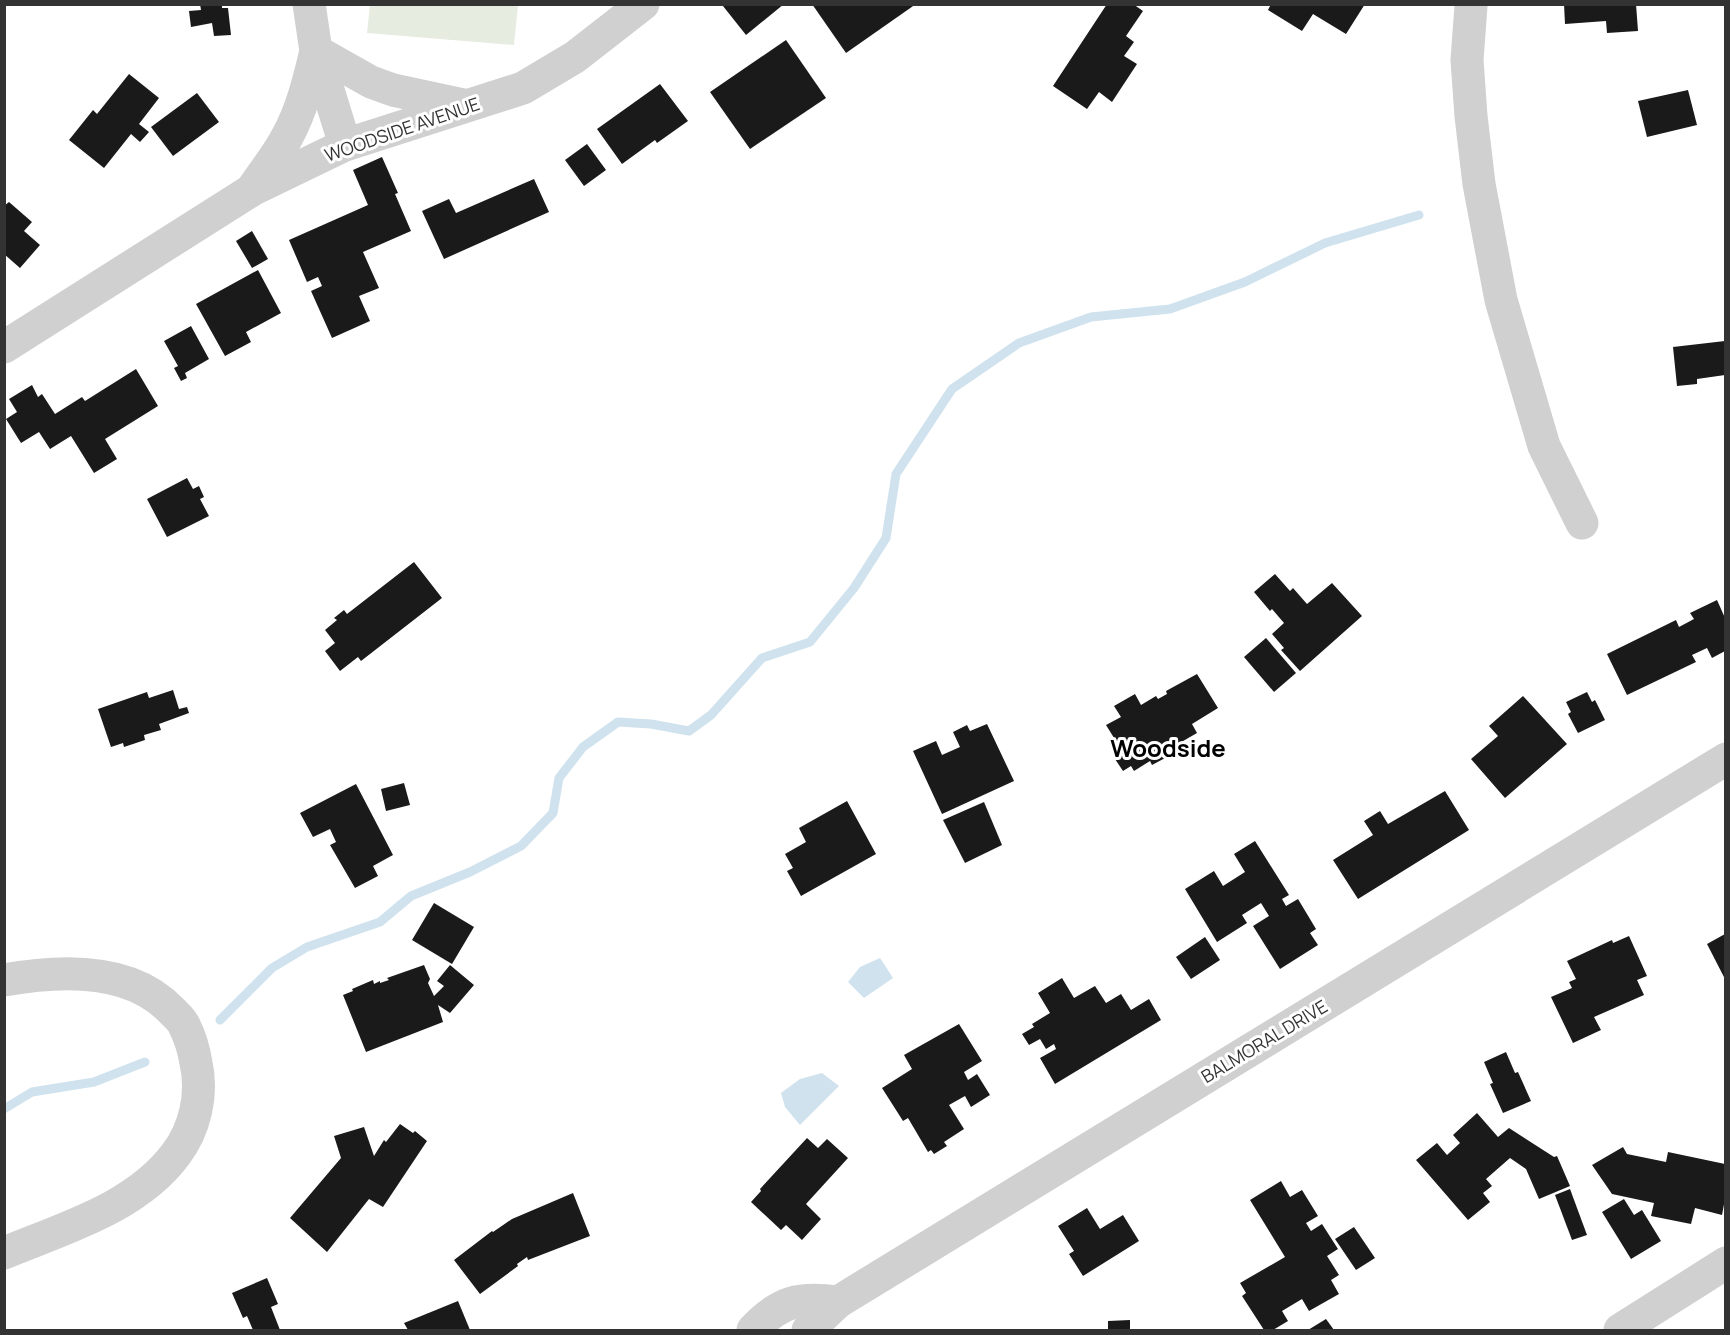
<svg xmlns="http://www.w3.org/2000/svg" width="1730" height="1335" viewBox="0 0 1730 1335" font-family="Manrope,sans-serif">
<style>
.pitch{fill:#e6ecdf}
.water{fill:#cfe2ee}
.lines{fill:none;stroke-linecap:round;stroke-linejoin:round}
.stream{stroke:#cfe2ee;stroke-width:9}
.building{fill:#1a1a1a}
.minor{stroke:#d0d0d0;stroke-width:33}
.labels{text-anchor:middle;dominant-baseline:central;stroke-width:6;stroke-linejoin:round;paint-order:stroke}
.street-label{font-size:18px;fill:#333;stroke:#fff}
.district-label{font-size:24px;font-weight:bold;fill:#000;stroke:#fff}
</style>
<rect width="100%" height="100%" fill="#fff"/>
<path class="pitch" d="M370 5H518L514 45 367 33Z"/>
<g class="water">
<path d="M880 958 893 978 864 998 848 982 860 967Z"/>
<path d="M822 1073 839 1086 800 1125 785 1107 781 1093 800 1079Z"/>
</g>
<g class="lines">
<g class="stream">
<path d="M220 1020 272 968 307 947 380 922 411 896 470 872 521 846 553 813 559 778 583 747 618 722 651 724 689 731 711 715 762 658 810 642 854 588 886 538 896 474 952 389 1019 343 1091 317 1170 309 1245 282 1325 243 1419 215"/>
<path d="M4 1109 32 1092 94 1082 145 1062"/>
</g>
</g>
<g class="building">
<path d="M200 4H222V8H228L231 35 214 36 212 23 191 27 189 11 201 10Z"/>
<path d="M725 4H784L746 35 723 6Z"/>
<path d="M812 4H916L846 53Z"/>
<path d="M1107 4H1133L1143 11 1126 36 1134 42 1124 56 1137 64 1112 102 1099 92 1087 109 1053 86Z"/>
<path d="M1271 4H1365L1346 34 1313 14 1302 31 1268 10Z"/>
<path d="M1564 4H1636L1638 31 1607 33 1606 21 1565 24Z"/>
<path d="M786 40 826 98 750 149 710 92Z"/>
<path d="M129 74 159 98 139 124 149 132 140 142 131 134 104 168 69 140 93 110 97 114Z"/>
<path d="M660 84 688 121 657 143 655 140 622 164 597 129Z"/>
<path d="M1688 90 1697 125 1647 137 1638 101Z"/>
<path d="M197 93 219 122 173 156 151 127Z"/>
<path d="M587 144 606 170 584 186 565 160Z"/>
<path d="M382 157 398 193 395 194 411 231 363 252 379 288 359 296 370 321 332 338 311 291 322 286 318 277 307 282 289 240 368 205 353 170Z"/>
<path d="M534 179 549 212 444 259 422 211 449 199 456 213Z"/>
<path d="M9 202 32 222 24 231 40 245 20 268 4 254V206Z"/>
<path d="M252 231 268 259 252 268 236 241Z"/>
<path d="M258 270 281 313 246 332 251 342 225 356 196 304Z"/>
<path d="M191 326 209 359 185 373 187 378 181 381 174 368 178 366 164 341Z"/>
<path d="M1725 341V375L1697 379V384L1677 386 1673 347Z"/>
<path d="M136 369 158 406 105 439 117 459 94 473 71 436 50 449 39 432 21 443 6 419 17 412 9 399 32 385 38 397 42 394 55 414 82 397 85 401Z"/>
<path d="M187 478 193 489 199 486 204 497 200 499 209 516 167 537 147 499Z"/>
<path d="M414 562 442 598 361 661 358 657 340 671 325 651 335 643 325 630 337 620 334 618 344 610 347 614Z"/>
<path d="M1275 574 1290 591 1293 588 1307 604 1332 583 1362 616 1300 671 1281 650 1284 648 1272 634 1284 623 1272 609 1270 611 1254 592Z"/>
<path d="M1717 600 1725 618V651L1712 658 1707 648 1692 655 1696 662 1627 695 1607 654 1676 620 1679 627 1694 619 1690 613Z"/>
<path d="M1266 638 1296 673 1274 692 1244 657Z"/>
<path d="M1197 674 1218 708 1192 724 1197 733 1164 752 1167 757 1152 765 1150 761 1134 771 1131 766 1123 771 1115 759 1124 754 1106 725 1121 717 1114 706 1135 694 1141 705 1156 696 1158 699 1167 694 1166 691Z"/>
<path d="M173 690 179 709 187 707 189 713 159 724 161 730 144 735 145 740 124 747 123 743 111 747 98 709 147 692 149 698Z"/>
<path d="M1587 692 1592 702 1595 700 1605 720 1578 733 1568 714 1571 712 1566 702Z"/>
<path d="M1523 696 1567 744 1505 798 1471 759 1498 736 1489 726Z"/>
<path d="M987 724 1014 781 942 814 913 751 936 741 942 755 960 747 953 732 967 725 970 731Z"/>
<path d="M404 783 410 805 386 811 381 789Z"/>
<path d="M356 784 393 855 373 866 378 876 355 888 330 845 336 842 330 829 313 837 300 813Z"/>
<path d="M1445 791 1469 830 1358 899 1333 860 1373 835 1364 821 1380 811 1388 824Z"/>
<path d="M847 801 876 854 801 896 787 871 793 868 785 854 806 842 799 828Z"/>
<path d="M984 802 1002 845 965 863 943 820Z"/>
<path d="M1255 841 1289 895 1282 899 1286 906 1298 899 1316 929 1310 933 1318 945 1280 969 1253 926 1269 916 1261 903 1242 915 1247 923 1217 942 1185 889 1214 871 1223 886 1245 872 1234 854Z"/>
<path d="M434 903 474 927 452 964 412 940Z"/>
<path d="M1725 934V979L1707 944Z"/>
<path d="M1629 936 1647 976 1637 980 1644 995 1594 1017 1601 1030 1573 1043 1551 997 1572 988 1569 982 1576 979 1567 961 1612 940 1613 943Z"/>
<path d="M1205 937 1220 960 1191 979 1176 957Z"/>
<path d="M424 965 430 979 428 983 434 996 444 986 437 981 450 965 474 985 450 1013 438 1005 443 1022 366 1052 343 995 353 991 352 989 373 980 374 984 380 981V983L389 980 387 978Z"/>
<path d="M1062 978 1074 998 1095 986 1106 1003 1121 994 1131 1010 1149 999 1161 1020 1055 1084 1040 1058 1056 1049 1054 1044 1046 1049 1040 1039 1029 1045 1022 1034 1034 1027 1032 1024 1050 1013 1038 993Z"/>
<path d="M959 1024 982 1061 964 1072 968 1080 977 1074 990 1095 971 1107 965 1096 949 1105 964 1129 944 1142 947 1146 934 1154 931 1150 928 1152 908 1118 903 1121 882 1088 912 1069 904 1055Z"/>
<path d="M1506 1052 1515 1073 1518 1072 1531 1101 1503 1113 1490 1084 1493 1083 1484 1062Z"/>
<path d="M1477 1113 1498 1137 1509 1128 1554 1157 1557 1156 1570 1186 1539 1199 1526 1169 1510 1158 1486 1179 1492 1186 1483 1193 1490 1202 1468 1220 1416 1160 1437 1143 1447 1155 1460 1143 1453 1135Z"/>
<path d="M400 1124 413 1133 415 1131 427 1141 383 1207 369 1199 327 1252 290 1218 341 1158 334 1136 364 1127 374 1156 384 1140 386 1142Z"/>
<path d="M807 1138 818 1148 827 1139 848 1158 806 1204 821 1219 802 1240 786 1225 781 1230 751 1202 761 1191 760 1189Z"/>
<path d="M1623 1147 1627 1154 1666 1162 1668 1152 1725 1164V1199L1722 1215 1695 1208 1691 1224 1651 1216 1654 1203 1612 1194 1592 1165Z"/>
<path d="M1281 1181 1290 1197 1302 1190 1318 1216 1306 1223 1311 1231 1322 1224 1338 1249 1327 1256 1339 1275 1331 1280 1339 1294 1309 1311 1302 1299 1282 1311 1288 1321 1273 1330H1264L1242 1296 1246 1293 1240 1283 1285 1257 1250 1200Z"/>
<path d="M1570 1189 1587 1235 1572 1240 1555 1195Z"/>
<path d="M573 1193 590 1236 528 1260 527 1257 517 1264 518 1266 480 1294 454 1260 492 1231 493 1232 512 1219Z"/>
<path d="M1624 1199 1634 1215 1642 1210 1661 1241 1631 1259 1602 1212Z"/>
<path d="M1087 1208 1100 1229 1123 1215 1139 1241 1083 1276 1069 1254 1074 1251 1058 1226Z"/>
<path d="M1354 1227 1375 1258 1356 1270 1335 1239Z"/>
<path d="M267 1278 278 1304 271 1307 280 1330H253L247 1316 243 1318 232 1293Z"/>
<path d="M458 1301 470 1330H408L404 1323Z"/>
<path d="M1326 1319 1334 1330H1308Z"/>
<path d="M1130 1320V1330H1108V1321Z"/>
</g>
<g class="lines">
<g class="minor">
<path d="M309 4 316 51 345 145"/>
<path d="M1471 6 1467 60 1471 116 1479 184 1501 300 1544 446 1582 523"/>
<path d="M253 188C264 171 278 155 287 137 302 110 309 80 316 51L371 82 393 90 463 105"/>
<path d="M4 347 252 190 345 145 523 88 575 57 643 4"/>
<path d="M4 980C59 970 131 967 172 1011 176 1015 181 1019 184 1025 190 1037 194 1050 196 1063 203 1094 195 1129 176 1154 136 1208 64 1228 4 1253"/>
<path d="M753 1330C780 1301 799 1297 838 1302"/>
<path d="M808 1330 838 1302 1726 759"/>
<path d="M1620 1330 1726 1263"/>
</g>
</g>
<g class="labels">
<g class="street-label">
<text transform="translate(402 129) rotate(-19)">WOODSIDE AVENUE</text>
<text transform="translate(1264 1041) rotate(-31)">BALMORAL DRIVE</text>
</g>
<g class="district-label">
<text x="1168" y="747">Woodside</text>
</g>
</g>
<rect width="1730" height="1335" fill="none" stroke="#333333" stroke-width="12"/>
</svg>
